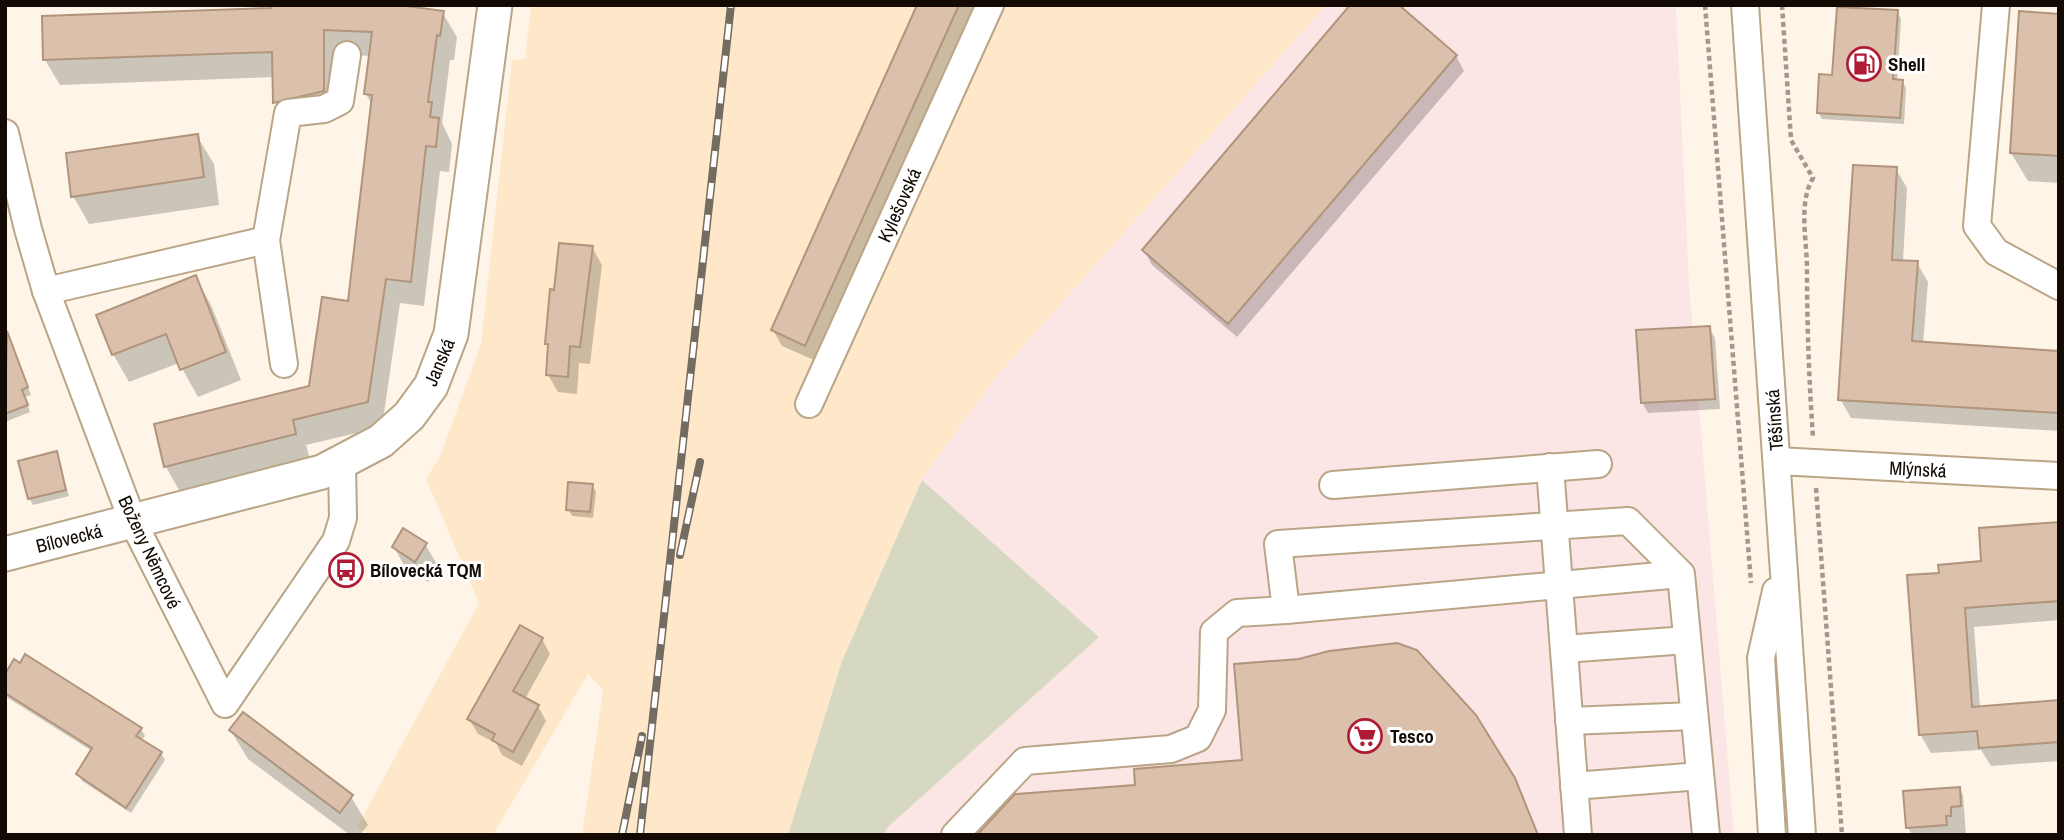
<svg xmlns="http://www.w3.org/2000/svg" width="2064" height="840" viewBox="0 0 2064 840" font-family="'Archivo Narrow',sans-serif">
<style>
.commercial{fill:#fce6e5}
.built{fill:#fee8c9}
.green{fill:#d6d8c2}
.shadow{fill:#0003}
.building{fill:#dbc1ab;stroke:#b1947c;stroke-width:2}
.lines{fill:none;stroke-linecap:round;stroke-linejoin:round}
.minor-casing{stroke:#baa586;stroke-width:30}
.major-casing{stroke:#baa586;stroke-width:37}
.path{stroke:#a2998e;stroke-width:4.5;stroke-dasharray:5 3.5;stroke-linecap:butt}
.minor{stroke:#fff;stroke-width:26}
.major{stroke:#fff;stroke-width:33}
.rail-casing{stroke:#746b61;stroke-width:8}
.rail{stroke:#fff;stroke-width:5;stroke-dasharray:16;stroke-linecap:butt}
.labels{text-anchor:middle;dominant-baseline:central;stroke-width:6;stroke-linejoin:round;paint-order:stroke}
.poi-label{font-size:19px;font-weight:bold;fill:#130b03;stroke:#fff;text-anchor:start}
.street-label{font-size:19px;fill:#130b03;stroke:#fff}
</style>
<rect width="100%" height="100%" fill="#fef5e8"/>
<path class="commercial" d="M1326 5H1676L1689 283 1734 835H883L888 827 1099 637 922 480 995 378Z"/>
<path class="built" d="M531 5H1326L995 378 922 479 842 661 788 835H582L603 690 588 674 493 835H371L357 827 479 603 426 479 441 454 481 344 512 60 525 59Z"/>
<path class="green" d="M922 480 1099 637 888 827 883 835H788L842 661Z"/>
<g class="shadow">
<path d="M919 5H974L814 360 782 346 773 330Z"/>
<path d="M442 12 457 37 454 60H450L442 123 452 144 449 172 440 171 424 306 400 303 382 427 306 445 310 459 180 492 166 467 156 425 311 387 349 303 372 105 366 94 371 56 337 54V116L289 127 275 102V77L60 85 45 60 44 18Z"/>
<path d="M1897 12 1901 19 1897 81H1902L1906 88 1904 124 1822 119 1818 112Z"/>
<path d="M2059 15V183L2028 181 2011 153Z"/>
<path d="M1456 56 1464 71 1237 337 1152 265 1144 250Z"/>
<path d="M197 136 214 164 219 205 89 224 73 196Z"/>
<path d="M1896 169 1907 188 1903 262 1917 263 1928 282 1923 344 2059 353V431L1851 418 1840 399Z"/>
<path d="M592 247 602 265 590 364 579 363 577 394 558 392 548 375 550 349 546 344Z"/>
<path d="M195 277 211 305 241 380 198 397 179 363 129 382 113 354Z"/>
<path d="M5 327 31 395 25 397 30 412 5 422Z"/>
<path d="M1709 328 1715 338 1720 409 1648 413 1642 402Z"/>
<path d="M56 453 69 496 33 505 29 498Z"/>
<path d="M592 485 596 492 593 518 572 516 568 509Z"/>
<path d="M2059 524V620L1974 627 1980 708 2059 702V761L1991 766 1981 750 1931 753 1920 734 1941 575 1983 563Z"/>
<path d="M425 544 438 566 428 582 406 569 394 547Z"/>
<path d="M542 639 550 654 525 699 538 706 546 721 522 766 502 755 496 743 478 734 469 719Z"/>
<path d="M5 693 141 729 145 736 141 741 161 753 165 760 131 813 82 781 78 774 92 751 8 698Z"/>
<path d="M231 731 351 797 368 825 360 835H350L248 759Z"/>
<path d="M1959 788 1963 795 1966 835H1912L1908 828Z"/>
</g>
<g class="building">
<path d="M272 5H399L444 11 440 36 437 35 428 102H432L430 117 439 118 436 147 426 146 411 282 386 279 368 402 293 420 296 434 164 467 154 424 309 386 322 297 348 301 372 95 364 94 372 32 324 30V91L273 103 272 52 43 60 42 16 271 8Z"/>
<path d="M917 5H959L805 346 771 330Z"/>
<path d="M1350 5H1399L1457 55 1228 324 1142 250Z"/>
<path d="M1837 7 1898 10 1893 79 1903 80 1900 118 1817 113 1819 74 1832 75Z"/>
<path d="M2019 11 2059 14V156L2010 153Z"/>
<path d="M198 134 204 177 71 197 66 153Z"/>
<path d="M1853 165 1897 167 1892 260 1918 261 1912 341 2059 351V413L1838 400Z"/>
<path d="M559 243 593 246 580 347 570 346 568 377 546 375 548 344H545L550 289 554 290Z"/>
<path d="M196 275 226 352 180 370 166 334 112 355 96 315Z"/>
<path d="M1710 326 1715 399 1641 403 1636 330Z"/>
<path d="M7 331 28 387 22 390 28 405 5 414Z"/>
<path d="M57 451 66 490 28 499 18 461Z"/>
<path d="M568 482 593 484 590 512 566 510Z"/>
<path d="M2059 522V601L1965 608 1972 707 2059 700V742L1979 748 1977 731 1919 735 1907 575 1939 573 1938 565 1981 561 1979 528Z"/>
<path d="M403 528 427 543 415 562 392 547Z"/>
<path d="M520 625 543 638 513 691 539 705 513 752 492 740 495 734 467 719Z"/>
<path d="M1397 643 1417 650 1476 715 1515 778 1538 835H977L1015 794 1135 785 1134 769 1242 760 1234 664 1299 659 1329 651Z"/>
<path d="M25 654 142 728 136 736 162 752 126 808 76 774 92 748 5 693V674L14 659 20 663Z"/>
<path d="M243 712 353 795 340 813 229 730Z"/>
<path d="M1960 787 1961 806 1951 807V816H1946L1947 825 1906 828 1903 791Z"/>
</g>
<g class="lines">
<g class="minor-casing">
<g id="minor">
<path d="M1745 5 1802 835"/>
<path d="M1996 5 1977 226 1996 252 2059 286"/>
<path d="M5 133 28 229 46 291 133 522 225 704 336 541 343 518 342 464"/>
<path d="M46 291 266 240"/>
<path d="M284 364 266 240 288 113 324 109 340 101 347 55"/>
<path d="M809 404 990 5"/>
<path d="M1777 461 2059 476"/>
<path d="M1550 467 1578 835"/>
<path d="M1333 485 1598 464"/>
<path d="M1681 574 1628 521 1278 544 1286 610 1681 574 1706 835"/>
<path d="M1564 649 1687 640"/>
<path d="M1569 721 1694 716"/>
<path d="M1574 786 1700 776"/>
<path d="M955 835 1025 761 1171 749 1198 738 1212 710 1214 632 1237 613 1286 610"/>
<path d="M1772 835 1761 658 1776 591"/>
</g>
</g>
<g class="major-casing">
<path id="major" d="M5 554 322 472 381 441 409 416 431 386 451 334 495 5"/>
</g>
<g class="path">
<path d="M1705 5 1751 583"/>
<path d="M1782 5 1791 140 1813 178C1798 203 1807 241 1807 269 1807 325 1809 381 1813 437"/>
<path d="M1816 488 1842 835"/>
</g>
<use href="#minor" class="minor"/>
<use href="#major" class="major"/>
<g class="rail-casing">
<g id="rail">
<path d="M680 555 700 462"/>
<path d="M622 835 642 736"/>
<path d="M640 835 731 5"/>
</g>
</g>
<use href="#rail" class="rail"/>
</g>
<defs>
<g id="fuel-ring" transform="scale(1.75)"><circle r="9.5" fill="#fff" stroke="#af1b34" stroke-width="1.5"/><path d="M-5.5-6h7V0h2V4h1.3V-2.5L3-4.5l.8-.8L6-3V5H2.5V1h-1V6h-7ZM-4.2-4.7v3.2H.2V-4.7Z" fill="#af1b34"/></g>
<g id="bus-ring" transform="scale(1.75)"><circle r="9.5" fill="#fff" stroke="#af1b34" stroke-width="1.5"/><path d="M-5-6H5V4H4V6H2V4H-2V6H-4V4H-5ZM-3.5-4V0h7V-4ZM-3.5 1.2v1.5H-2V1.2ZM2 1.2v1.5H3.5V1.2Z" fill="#af1b34"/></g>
<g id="supermarket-ring" transform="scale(1.75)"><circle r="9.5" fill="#fff" stroke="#af1b34" stroke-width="1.5"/><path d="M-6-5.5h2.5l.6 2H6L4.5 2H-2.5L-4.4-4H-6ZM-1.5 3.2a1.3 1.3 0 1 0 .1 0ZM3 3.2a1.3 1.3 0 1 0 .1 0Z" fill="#af1b34"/></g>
</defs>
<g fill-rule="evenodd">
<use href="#fuel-ring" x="1864" y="64"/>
<use href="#bus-ring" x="346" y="570"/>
<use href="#supermarket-ring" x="1365" y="736"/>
</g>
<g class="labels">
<g class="poi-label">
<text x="1888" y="64">Shell</text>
<text x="370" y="570">Bílovecká TQM</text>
<text x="1390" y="736">Tesco</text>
</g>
<g class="street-label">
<text transform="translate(899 205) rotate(-66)">Kylešovská</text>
<text transform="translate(439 362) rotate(-67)">Janská</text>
<text transform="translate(1774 420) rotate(-94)">Těšínská</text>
<text transform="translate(1918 469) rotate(3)">Mlýnská</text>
<text transform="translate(69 538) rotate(-14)">Bílovecká</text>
<text transform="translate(150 552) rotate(65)">Boženy Němcové</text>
</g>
</g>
<rect width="2064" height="840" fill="none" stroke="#130b03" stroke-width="14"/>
</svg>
